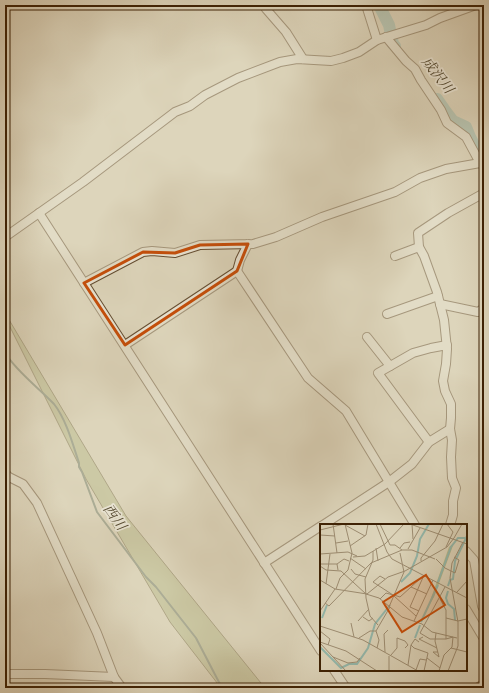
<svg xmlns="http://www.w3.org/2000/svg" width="489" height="693" viewBox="0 0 489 693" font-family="'Libre Caslon Text','Noto Serif JP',serif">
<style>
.green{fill:#b8bb8b;stroke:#7a6e48}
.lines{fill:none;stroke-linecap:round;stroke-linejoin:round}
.stream{stroke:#717c69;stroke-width:2}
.river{stroke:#93b9ad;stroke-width:12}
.minor-casing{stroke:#654e32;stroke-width:10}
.major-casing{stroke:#3d2104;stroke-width:12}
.minor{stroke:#e9e4d3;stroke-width:8}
.major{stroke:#ddd5bb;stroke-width:10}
.marked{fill:none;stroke:#c64e0a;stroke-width:3;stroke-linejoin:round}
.labels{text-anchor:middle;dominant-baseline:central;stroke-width:3.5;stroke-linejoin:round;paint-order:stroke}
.water-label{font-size:14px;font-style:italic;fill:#52472e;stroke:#e9e4d3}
.inset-river{fill:none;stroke:#93b9ad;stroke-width:2}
.inset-road{fill:none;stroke:#9d8d72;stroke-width:1}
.view{fill:#c64e0a;fill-opacity:0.15;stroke:#c64e0a;stroke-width:2}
.inset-edge{fill:none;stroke:#3d2104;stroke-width:2}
</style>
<rect width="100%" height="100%" fill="#ddd5bb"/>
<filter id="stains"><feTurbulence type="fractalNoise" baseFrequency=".005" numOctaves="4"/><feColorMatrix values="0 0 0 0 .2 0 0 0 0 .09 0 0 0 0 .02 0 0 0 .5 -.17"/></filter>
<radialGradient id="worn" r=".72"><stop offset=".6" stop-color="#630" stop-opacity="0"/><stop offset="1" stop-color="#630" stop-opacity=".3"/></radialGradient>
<path class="green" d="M5 313 126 516 265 688H221L170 622 86 479 5 317Z"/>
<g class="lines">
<path class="stream" d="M5 353C18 373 38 387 54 404 66 419 73 445 79 463V467L82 472 97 512 146 577 156 587 196 638 222 688"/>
<g class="river">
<path d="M379 5 389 25 393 44 395 46"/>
<path d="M437 99 444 109 453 121 466 127C470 138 475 150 484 157"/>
</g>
<g class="minor-casing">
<g id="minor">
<path d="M272 5 266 9 286 32 303 59"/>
<path d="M366 5 377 40"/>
<path d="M386 37 406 61 415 69 421 80 441 110 447 123 466 137 480 163 483 165"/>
<path d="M39 213C134 359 226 505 321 651"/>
<path d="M5 237 83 182 175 112 190 106 205 95 238 78 280 62 297 59 331 61 343 58 359 52 377 40 426 25 440 18 476 5"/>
<path d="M395 256 419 247"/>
<path d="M237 271 240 260 248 244"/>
<path d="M84 283 143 252 152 251 175 253 200 245 253 244 276 237 322 217 395 192 420 178 446 169 480 163"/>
<path d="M440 304 478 312 484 308"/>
<path d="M387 314 438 296"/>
<path d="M367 337 390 366"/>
<path d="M125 345 237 271 308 378 346 411 415 525"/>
<path d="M429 442 378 373 413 353 431 348 447 345"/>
<path d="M5 473 9 477 23 484 37 503 97 633 114 677 122 688"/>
<path d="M323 525 389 482 412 464 429 442 450 429"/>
<path d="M450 525 453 515V501L456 488 452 478 451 457 452 440 450 429 451 418V404L445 391 443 381 446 364 447 349 444 320 437 292 424 256 419 247 418 233 448 213 484 193"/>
<path d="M466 551 474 560 482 606 484 610"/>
<path d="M264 563 321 526"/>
<path d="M466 609 484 639"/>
<path d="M334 670 346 688"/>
<path d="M5 674H45L114 677"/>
</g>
</g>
<g class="major-casing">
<path id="major" d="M479 688 484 685"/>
</g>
<use href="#minor" class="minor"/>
<use href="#major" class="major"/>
</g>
<path d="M0 0H489V693H0ZM248 244 237 271 125 345 84 283 143 252 175 253 200 245Z" fill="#ddd5bb" fill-opacity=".55" fill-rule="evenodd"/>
<path class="marked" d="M248 244 237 271 125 345 84 283 143 252 175 253 200 245Z"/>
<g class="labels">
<g class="water-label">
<text transform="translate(438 75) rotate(52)">成沢川</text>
<text transform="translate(115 517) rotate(54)">西川</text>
</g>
</g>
<g transform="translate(320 524)">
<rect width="147" height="147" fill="#ddd5bb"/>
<path d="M134 19 114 73 100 97 109 80 129 23Z" fill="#b8bb8b"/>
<path class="inset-river" d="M81 58 90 49 97 32 100 15 109 0M118 58 131 23 138 14H145M128 62 130 56 133 55 135 37 147 12M128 67 126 74 128 80 134 85 135 96M2 94 7 81M101 98 118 61M95 114 100 101M0 123 21 144 29 140H37L48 124 55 100 70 81"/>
<path class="inset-road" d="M13 0 17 29M56 0 67 28 72 35 147 74M60 0 70 21H75L82 26M90 0 147 20M92 0 93 15M25 1 45 12M0 6 24 0M0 11 15 12M134 14 142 0M16 19 28 17M30 22 46 11 48 0M126 23 133 8 127 0M56 24 58 37M80 24 84 19 90 18M88 25 100 4M53 27V36L45 55 46 74 50 92 58 101M0 30 28 28 37 32M33 33 45 32 65 20 84 0M30 34 46 45M116 35 125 44 135 49 139 36 134 33M101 37V34L115 17 123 0M0 40H17L18 46M17 40 24 35 29 37M0 42 6 46 21 47 46 70 59 74 82 93 102 100 112 108 137 114M31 45 35 50 46 53M65 55 60 52 53 58 73 71M0 56 15 65M6 60 10 30M91 63 107 70M125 63 100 109 110 115H126M16 65 20 54 28 46 32 29 25 0M137 68 147 57M74 71 80 73 102 53M74 72 96 92M60 75 66 69 73 71M120 75 126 86V115L133 113M5 79 9 82 51 39 82 26H92L115 35M69 83 84 48 80 29M0 87 15 65 47 70 68 53 85 47 127 23 134 14M99 87 90 83 104 51M43 93 49 97 53 94M126 94 138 97 147 95M38 97 49 85M94 97 113 56M31 99 34 113M0 102 43 116 98 147M0 107 10 115 8 121M116 109 115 117 119 133M103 113 99 115 117 124M39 114 50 107H56M0 118 26 127 57 147M0 119 26 147M91 121 94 124 108 129 104 147M57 124 59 116 56 107 70 83M131 124 147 128M65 128 64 110 68 106M118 128H113L119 133M71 131 77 124V114L85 117 88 121 85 124M69 132V147M13 133 28 139 37 138 40 134M107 134 120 144M88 141 91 121 95 115 99 118M96 146 100 135 106 136M119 147 124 131 132 123 133 113M128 147 138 122V98L130 54 132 39 143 18"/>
<path class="view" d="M106 51 125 81 82 108 63 78Z"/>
<rect width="147" height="147" class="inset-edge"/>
</g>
<rect width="489" height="693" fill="none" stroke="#ddd5bb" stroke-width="20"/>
<rect x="6" y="6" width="477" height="681" fill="none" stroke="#3d2104" stroke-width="2"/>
<rect x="10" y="10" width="469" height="673" fill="none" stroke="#3d2104"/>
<rect width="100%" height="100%" filter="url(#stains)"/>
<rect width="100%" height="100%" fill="url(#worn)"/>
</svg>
